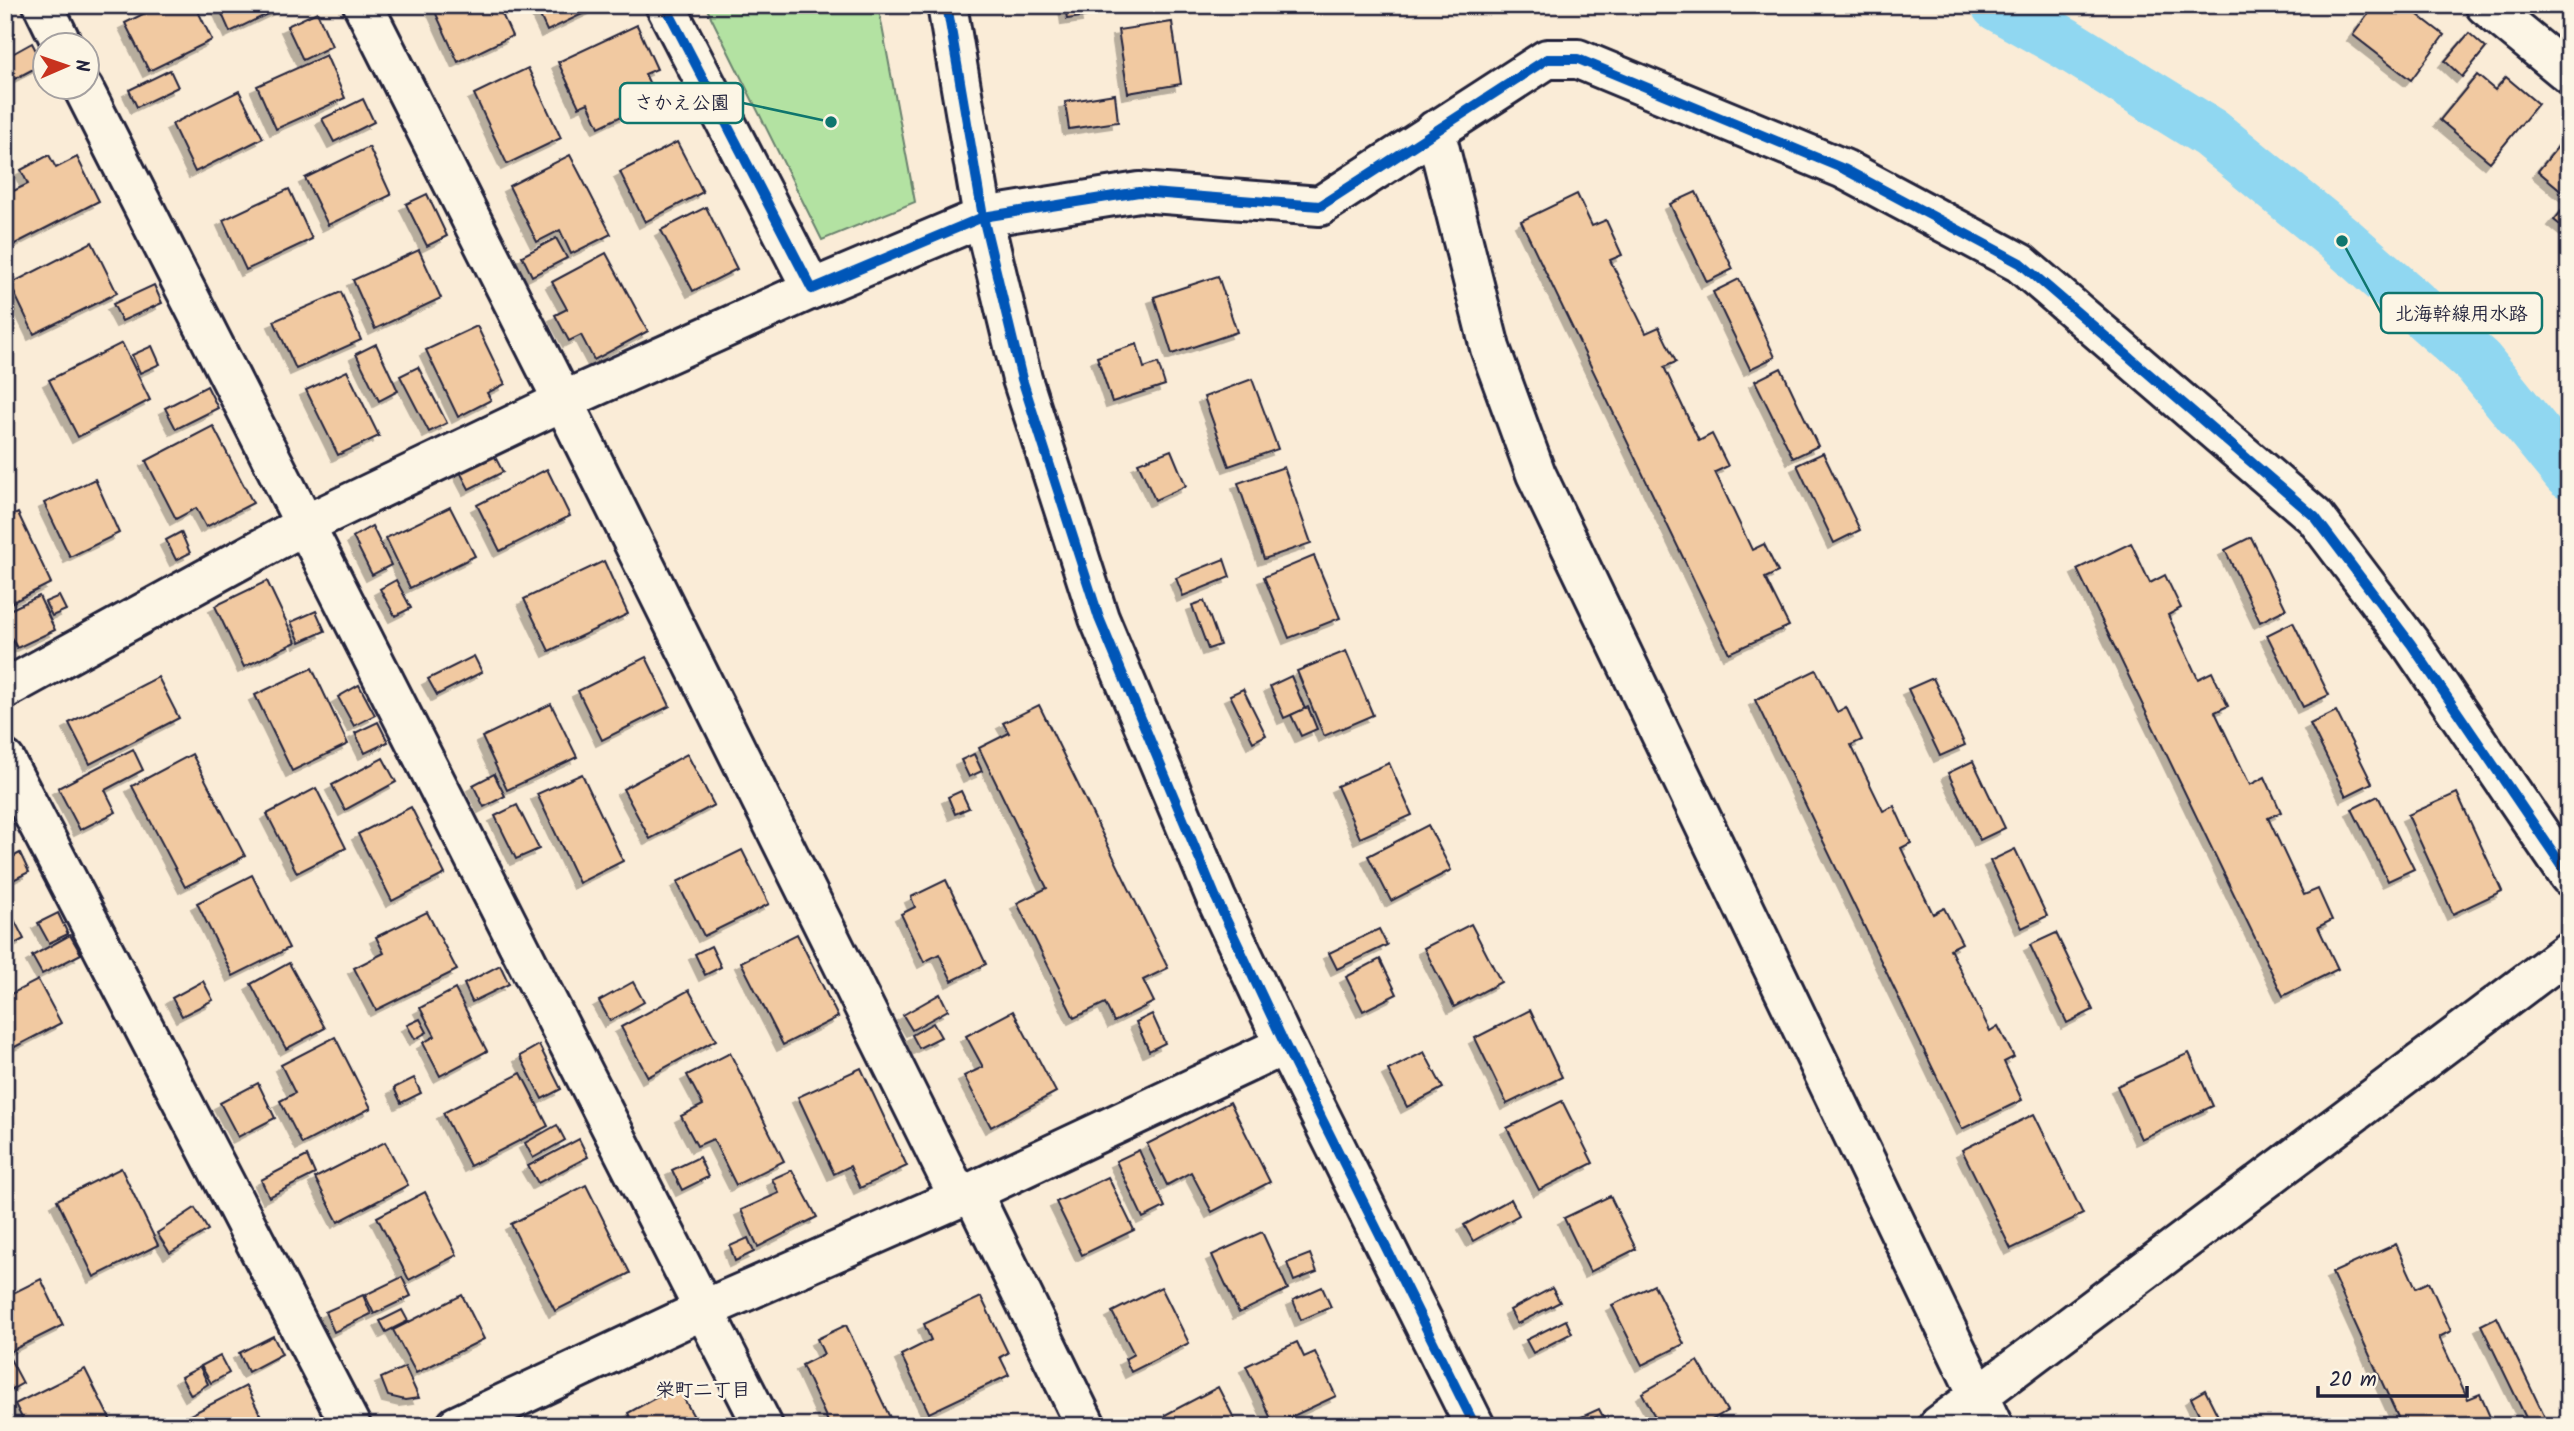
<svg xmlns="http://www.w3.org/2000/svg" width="2574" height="1431" viewBox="0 0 2574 1431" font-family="Kalam,'Klee One',sans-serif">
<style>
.green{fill:#b3e2a2;stroke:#6a826e;stroke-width:2}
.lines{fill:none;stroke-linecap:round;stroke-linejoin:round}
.canal{stroke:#90d7f1;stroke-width:52}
.building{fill:#f1c9a1;stroke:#22223b;stroke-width:2;filter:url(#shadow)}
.minor-casing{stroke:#22223b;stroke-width:44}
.tertiary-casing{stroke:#22223b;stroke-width:44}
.minor{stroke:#fcf5e5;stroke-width:38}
.tertiary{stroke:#fcf5e5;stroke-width:38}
.cycleway-casing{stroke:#fcf5e5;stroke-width:15}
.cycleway{stroke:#0057b8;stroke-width:10}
.labels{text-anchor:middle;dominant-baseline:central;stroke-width:5;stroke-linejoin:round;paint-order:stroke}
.neighbourhood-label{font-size:19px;font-weight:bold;fill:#22223b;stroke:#fcf5e5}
.leader{fill:none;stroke:#0f766e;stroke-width:2.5}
.callout-dot{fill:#0f766e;stroke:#fcf5e5;stroke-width:2.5}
.callout{fill:#fcf5e5;stroke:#0f766e;stroke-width:2.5}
.callout-label{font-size:19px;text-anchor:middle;font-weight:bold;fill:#22223b}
</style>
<defs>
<filter id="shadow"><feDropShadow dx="-6" dy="6" stdDeviation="0" flood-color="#0004"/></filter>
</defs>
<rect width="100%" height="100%" fill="#faecd7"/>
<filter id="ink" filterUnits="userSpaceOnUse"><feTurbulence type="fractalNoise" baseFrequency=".0143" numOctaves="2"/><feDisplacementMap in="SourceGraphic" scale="14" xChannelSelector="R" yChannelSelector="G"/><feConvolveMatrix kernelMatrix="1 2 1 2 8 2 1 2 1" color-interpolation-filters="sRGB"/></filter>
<g filter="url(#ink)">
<path class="green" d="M705 5H878L915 202 822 240Z"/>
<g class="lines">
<path class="canal" d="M1997 5 2065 43 2210 133 2342 241 2478 362 2569 474"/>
</g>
<g class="building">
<path d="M161 5H195L212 40 149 71 125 23Z"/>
<path d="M218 5H286L230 32Z"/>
<path d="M432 5H498L512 36 458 62Z"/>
<path d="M535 5H601L547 31Z"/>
<path d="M1065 5H1086L1088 16 1067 19Z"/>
<path d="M2375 5H2405L2444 35 2411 80 2353 35Z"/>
<path d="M317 12 332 46 303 60 287 26Z"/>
<path d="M1172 22 1181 84 1128 93 1118 30Z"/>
<path d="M637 25 657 69 645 74 657 99 599 127 588 103 579 107 558 62Z"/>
<path d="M2469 33 2486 48 2462 77 2445 61Z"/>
<path d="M32 43 43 64 5 84V58Z"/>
<path d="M326 55 345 98 276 129 257 86Z"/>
<path d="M528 68 561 138 507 164 474 94Z"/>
<path d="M170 70 178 87 137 107 129 90Z"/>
<path d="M2477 75 2495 90 2506 77 2538 104 2490 162 2440 120Z"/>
<path d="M239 91 263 138 195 172 172 124Z"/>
<path d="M1115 94 1118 122 1069 129 1065 102Z"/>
<path d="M363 99 374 122 334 142 322 119Z"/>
<path d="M2569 133V197L2538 171Z"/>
<path d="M677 142 703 192 645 222 620 172Z"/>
<path d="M369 147 391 195 328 225 305 178Z"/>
<path d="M49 155 56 168 77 157 99 201 5 249V195L28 184 21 170Z"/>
<path d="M570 155 611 234 571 254 560 230 537 242 509 186Z"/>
<path d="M289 189 312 239 246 270 223 220Z"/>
<path d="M1696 192 1733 269 1707 282 1670 204Z"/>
<path d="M427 194 447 236 427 246 406 204Z"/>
<path d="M1577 194 1592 226 1606 220 1622 255 1610 260 1646 333 1659 327 1676 362 1664 367 1699 441 1712 434 1728 466 1715 472 1752 550 1764 544 1778 572 1765 578 1789 626 1729 653 1521 221Z"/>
<path d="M2569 202V232L2554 220Z"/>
<path d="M706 207 737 269 693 291 661 230Z"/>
<path d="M556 238 567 258 532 276 522 256Z"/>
<path d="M92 242 117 293 34 334 10 284Z"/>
<path d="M419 250 441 298 375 329 353 280Z"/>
<path d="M606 253 648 331 594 360 581 335 569 341 555 315 567 309 552 282Z"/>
<path d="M1218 276 1237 332 1172 354 1154 297Z"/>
<path d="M1739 279 1775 357 1750 369 1713 292Z"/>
<path d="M154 285 162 303 122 321 113 304Z"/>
<path d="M341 292 361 340 296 369 274 321Z"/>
<path d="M477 326 505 384 487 393 491 400 458 417 426 350Z"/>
<path d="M5 334 13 348 5 352Z"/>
<path d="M122 343 150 400 78 437 49 380Z"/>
<path d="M376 344 398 391 379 401 356 354Z"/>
<path d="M1137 344 1144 368 1158 363 1165 385 1112 402 1097 357Z"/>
<path d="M152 346 160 364 140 373 132 355Z"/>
<path d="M418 367 447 423 429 432 400 376Z"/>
<path d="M1781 368 1818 446 1793 458 1755 381Z"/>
<path d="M347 371 379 436 338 455 306 390Z"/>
<path d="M1252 379 1278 449 1229 466 1204 397Z"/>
<path d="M207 386 218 408 176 429 165 408Z"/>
<path d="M213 426 253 503 206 527 196 508 176 519 146 461Z"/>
<path d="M1171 450 1186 486 1155 500 1138 463Z"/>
<path d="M493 453 503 472 469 489 459 470Z"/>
<path d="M1823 453 1860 530 1834 543 1797 465Z"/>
<path d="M1284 467 1311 543 1264 559 1238 483Z"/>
<path d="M547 469 570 516 500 551 477 505Z"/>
<path d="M95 479 119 533 70 557 44 503Z"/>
<path d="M450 507 475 556 410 588 386 538Z"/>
<path d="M18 513 51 583 5 606V519Z"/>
<path d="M372 526 391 565 372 575 353 537Z"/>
<path d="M181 532 190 553 176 560 166 540Z"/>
<path d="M2251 537 2286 609 2260 622 2225 550Z"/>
<path d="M2131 543 2150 583 2165 575 2181 608 2168 615 2198 679 2212 672 2228 706 2215 712 2250 785 2265 777 2281 812 2268 818 2304 895 2318 889 2332 920 2318 927 2338 969 2283 996 2077 569Z"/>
<path d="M1314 556 1340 618 1289 638 1264 577Z"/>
<path d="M1224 559 1230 577 1183 596 1176 578Z"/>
<path d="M604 561 628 614 549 651 524 599Z"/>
<path d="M396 580 411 608 395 616 380 589Z"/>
<path d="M267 581 296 642 244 667 215 606Z"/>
<path d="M39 596 55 630 17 648 5 626V612Z"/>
<path d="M59 596 66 610 52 616 45 602Z"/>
<path d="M1204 601 1220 645 1208 649 1192 605Z"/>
<path d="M316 611 325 631 300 642 291 622Z"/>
<path d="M2293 622 2329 695 2303 707 2267 635Z"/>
<path d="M1346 651 1373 715 1324 736 1297 671Z"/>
<path d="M474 656 482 672 437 695 428 679Z"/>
<path d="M646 657 670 706 602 740 578 691Z"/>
<path d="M312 668 348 744 292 771 255 695Z"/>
<path d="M1816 670 1837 712 1846 707 1862 740 1851 745 1883 811 1894 806 1911 843 1901 848 1933 914 1944 908 1962 943 1950 949 1990 1031 1998 1026 2014 1057 2004 1062 2022 1100 1962 1129 1755 700Z"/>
<path d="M1291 676 1305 709 1284 718 1270 686Z"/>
<path d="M158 677 179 718 90 764 69 723Z"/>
<path d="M1933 678 1965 745 1940 756 1908 689Z"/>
<path d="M359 685 375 715 354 726 338 697Z"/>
<path d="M1243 689 1266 735 1253 742 1230 695Z"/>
<path d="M551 704 577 757 507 790 482 737Z"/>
<path d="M1039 705 1168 968 1143 980 1154 1002 1114 1022 1105 1003 1074 1018 1017 903 1047 888 979 748 1009 733 1003 723Z"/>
<path d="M1308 707 1317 729 1301 736 1291 715Z"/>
<path d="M2336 711 2372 783 2346 796 2310 724Z"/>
<path d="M378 722 388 742 365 753 355 733Z"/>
<path d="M133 749 143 770 105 790 116 812 80 830 58 788Z"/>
<path d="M192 754 245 856 185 887 132 786Z"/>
<path d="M687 754 714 805 650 839 623 789Z"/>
<path d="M974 754 982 771 969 777 961 760Z"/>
<path d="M383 758 396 782 345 810 332 785Z"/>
<path d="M1973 761 2005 828 1980 840 1948 773Z"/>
<path d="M1389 763 1412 815 1360 838 1337 786Z"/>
<path d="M494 774 505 796 484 807 473 785Z"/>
<path d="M582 774 623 861 579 883 537 794Z"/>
<path d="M316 788 346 848 297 873 267 814Z"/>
<path d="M961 791 969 808 955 814 948 797Z"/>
<path d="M2457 793 2502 891 2453 914 2408 815Z"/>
<path d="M2378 796 2414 869 2388 881 2352 809Z"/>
<path d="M517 805 539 849 516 859 495 816Z"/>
<path d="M411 807 445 874 392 901 358 834Z"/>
<path d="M1428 825 1451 870 1391 901 1368 856Z"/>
<path d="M2015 849 2047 916 2022 928 1990 861Z"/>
<path d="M742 850 769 904 704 936 677 882Z"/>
<path d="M20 853 29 872 5 884V861Z"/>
<path d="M252 875 289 948 233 976 197 903Z"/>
<path d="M946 880 986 964 952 981 939 954 924 962 901 914 915 907 911 897Z"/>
<path d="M5 902 24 939 5 949Z"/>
<path d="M427 912 457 970 376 1010 354 968 384 953 376 937Z"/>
<path d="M58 913 68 934 49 943 38 923Z"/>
<path d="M1471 924 1501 982 1454 1007 1424 948Z"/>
<path d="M1379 929 1387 945 1337 969 1329 953Z"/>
<path d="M2056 933 2093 1010 2067 1023 2030 945Z"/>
<path d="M797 934 838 1017 783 1045 741 962Z"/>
<path d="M70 935 81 954 42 974 32 956Z"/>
<path d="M711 946 721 967 705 975 695 954Z"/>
<path d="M1380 959 1397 994 1363 1011 1346 977Z"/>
<path d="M289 963 325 1028 286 1049 251 984Z"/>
<path d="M500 965 509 984 472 1002 464 984Z"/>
<path d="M38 980 61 1023 5 1052V997Z"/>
<path d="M203 981 213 1000 182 1016 172 998Z"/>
<path d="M633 982 644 1002 610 1021 599 1001Z"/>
<path d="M455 989 487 1051 440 1076 423 1043 435 1036 420 1008Z"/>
<path d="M689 990 716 1040 648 1077 621 1027Z"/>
<path d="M940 994 948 1010 912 1030 903 1015Z"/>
<path d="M1530 1010 1562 1077 1507 1104 1475 1038Z"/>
<path d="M1013 1011 1056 1092 991 1127 964 1076 983 1067 966 1036Z"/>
<path d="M1152 1014 1165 1043 1149 1051 1136 1022Z"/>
<path d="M420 1019 427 1032 415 1039 407 1025Z"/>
<path d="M933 1023 941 1037 919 1048 912 1035Z"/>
<path d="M335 1037 371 1108 302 1144 280 1101 295 1093 281 1065Z"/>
<path d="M539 1045 561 1089 542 1099 520 1056Z"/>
<path d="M1424 1052 1443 1088 1407 1107 1388 1070Z"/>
<path d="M730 1053 784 1161 736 1185 713 1139 697 1146 681 1116 703 1105 687 1075Z"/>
<path d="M2189 1053 2213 1106 2141 1139 2117 1086Z"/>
<path d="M861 1068 907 1166 860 1188 850 1166 834 1174 798 1097Z"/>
<path d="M521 1073 548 1126 470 1166 443 1113Z"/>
<path d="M414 1078 421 1093 401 1103 394 1088Z"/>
<path d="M258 1083 275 1118 238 1137 220 1103Z"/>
<path d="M1562 1101 1593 1163 1539 1190 1507 1128Z"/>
<path d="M1230 1102 1270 1182 1212 1212 1191 1172 1167 1185 1147 1144Z"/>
<path d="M2034 1114 2083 1214 2011 1249 1962 1150Z"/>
<path d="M557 1125 565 1140 533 1158 525 1143Z"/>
<path d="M579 1139 588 1157 538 1183 528 1166Z"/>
<path d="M385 1142 408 1185 338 1222 315 1178Z"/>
<path d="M1139 1150 1165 1207 1143 1218 1116 1161Z"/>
<path d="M307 1156 315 1174 269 1197 261 1180Z"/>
<path d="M699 1157 708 1177 682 1190 672 1170Z"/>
<path d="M121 1168 158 1245 94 1277 57 1200Z"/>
<path d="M792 1170 817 1217 758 1247 741 1210 779 1193 772 1179Z"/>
<path d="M1108 1177 1134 1230 1082 1255 1056 1202Z"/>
<path d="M586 1185 630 1273 555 1311 511 1224Z"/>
<path d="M425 1192 457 1255 409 1280 377 1217Z"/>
<path d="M1610 1196 1636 1249 1590 1272 1564 1218Z"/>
<path d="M1511 1199 1519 1215 1473 1241 1464 1225Z"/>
<path d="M195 1208 208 1230 170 1253 157 1233Z"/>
<path d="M1262 1232 1288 1289 1239 1313 1212 1255Z"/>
<path d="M748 1238 754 1252 735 1261 730 1246Z"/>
<path d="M2396 1244 2416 1288 2429 1282 2451 1331 2439 1337 2468 1399 2480 1394 2494 1426H2402L2332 1273Z"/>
<path d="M1310 1254 1317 1272 1294 1281 1287 1263Z"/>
<path d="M402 1277 411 1296 374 1314 365 1295Z"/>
<path d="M41 1279 63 1325 5 1354V1297Z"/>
<path d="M1654 1285 1684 1344 1642 1365 1612 1305Z"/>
<path d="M1161 1287 1189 1343 1131 1372 1125 1359 1134 1354 1112 1312Z"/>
<path d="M1322 1287 1331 1307 1301 1320 1293 1300Z"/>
<path d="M1552 1288 1560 1302 1517 1324 1510 1310Z"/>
<path d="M363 1295 371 1314 334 1332 325 1312Z"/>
<path d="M462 1295 484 1339 416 1373 393 1330Z"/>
<path d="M981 1297 1008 1353 1000 1357 1009 1375 929 1413 901 1355 931 1340 924 1324Z"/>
<path d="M402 1310 408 1321 386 1332 380 1321Z"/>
<path d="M2497 1317 2549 1426H2530L2481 1325Z"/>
<path d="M1566 1320 1572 1333 1533 1353 1526 1340Z"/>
<path d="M846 1325 894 1426H830L802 1365 824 1354 817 1339Z"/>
<path d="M273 1336 282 1354 248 1372 239 1353Z"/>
<path d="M1297 1342 1304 1357 1315 1352 1336 1396 1274 1425 1246 1366Z"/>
<path d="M8 1355 23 1383 5 1393V1357Z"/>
<path d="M220 1356 229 1373 211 1383 201 1366Z"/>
<path d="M1698 1361 1727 1411 1701 1426H1660L1642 1393Z"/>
<path d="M200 1367 208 1384 191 1395 181 1377Z"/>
<path d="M405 1367 419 1398 405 1400 388 1396 381 1378Z"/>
<path d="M85 1369 112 1423 107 1426H26L15 1404Z"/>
<path d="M246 1386 266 1426H169Z"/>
<path d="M677 1386 699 1426H634L628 1413Z"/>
<path d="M1218 1387 1238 1426H1171L1165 1415Z"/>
<path d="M2205 1390 2223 1426H2205L2191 1398Z"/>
<path d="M1599 1409 1608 1426H1567L1566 1424Z"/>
<path d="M2153 1416 2157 1426H2132Z"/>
</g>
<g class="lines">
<g class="minor-casing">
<g id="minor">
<path d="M43 5 63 46"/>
<path d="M363 5 563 401 959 1198"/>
<path d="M665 5 812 289 983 217 1139 192 1320 206 1547 59H1578L1844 169 2020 263 2315 517 2411 644 2569 876"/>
<path d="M2485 5 2569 74"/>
<path d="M83 88 763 1426"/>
<path d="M1435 130 1490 348 1536 474 1993 1426"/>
<path d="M5 689 304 525 563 401 812 289"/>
<path d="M5 760 351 1426"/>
<path d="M972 1192 1086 1426"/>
<path d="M456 1426 705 1309 972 1192 1285 1045"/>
</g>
</g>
<g class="tertiary-casing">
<g id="tertiary">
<path d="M947 5 983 217 1022 379 1099 618 1216 898 1285 1045 1475 1426"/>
<path d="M1938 1426 2569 951"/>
</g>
</g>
<use href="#minor" class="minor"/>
<use href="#tertiary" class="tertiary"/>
<g class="cycleway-casing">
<g id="cycleway">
<path d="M665 5 812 289 983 217 1139 192 1320 206 1547 59H1578L1844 169 2020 263 2315 517 2411 644 2569 876"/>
<path d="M947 5 983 217 1022 379 1099 618 1216 898 1285 1045 1475 1426"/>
</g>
</g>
<use href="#cycleway" class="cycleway"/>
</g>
</g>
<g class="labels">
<g class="neighbourhood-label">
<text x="703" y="1391">栄町二丁目</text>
</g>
</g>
<path class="leader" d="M831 122L743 103M2342 241L2381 313"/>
<g class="callout-dot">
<circle cx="831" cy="122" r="7"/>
<circle cx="2342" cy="241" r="7"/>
</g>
<g class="callout">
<rect x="620" y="83" width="123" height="40" rx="7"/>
<rect x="2381" y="293" width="161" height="40" rx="7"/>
</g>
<g class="callout-label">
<text x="682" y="109">さかえ公園</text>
<text x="2461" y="320">北海幹線用水路</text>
</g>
<rect width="2574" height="1431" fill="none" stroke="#fcf5e5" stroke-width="28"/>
<rect x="14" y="14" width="2546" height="1403" fill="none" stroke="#22223b" stroke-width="2.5" filter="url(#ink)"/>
<g transform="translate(66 66) rotate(88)"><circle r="33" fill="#fcf5e5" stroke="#a5a1a1" stroke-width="2"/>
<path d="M0-5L12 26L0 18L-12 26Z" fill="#c8321e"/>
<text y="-10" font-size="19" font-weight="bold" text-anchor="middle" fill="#22223b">N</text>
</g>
<path d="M2318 1386v10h149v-10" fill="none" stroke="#22223b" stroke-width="3.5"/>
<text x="2329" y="1386" font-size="21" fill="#22223b" stroke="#fcf5e5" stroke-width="5" paint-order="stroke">20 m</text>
</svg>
